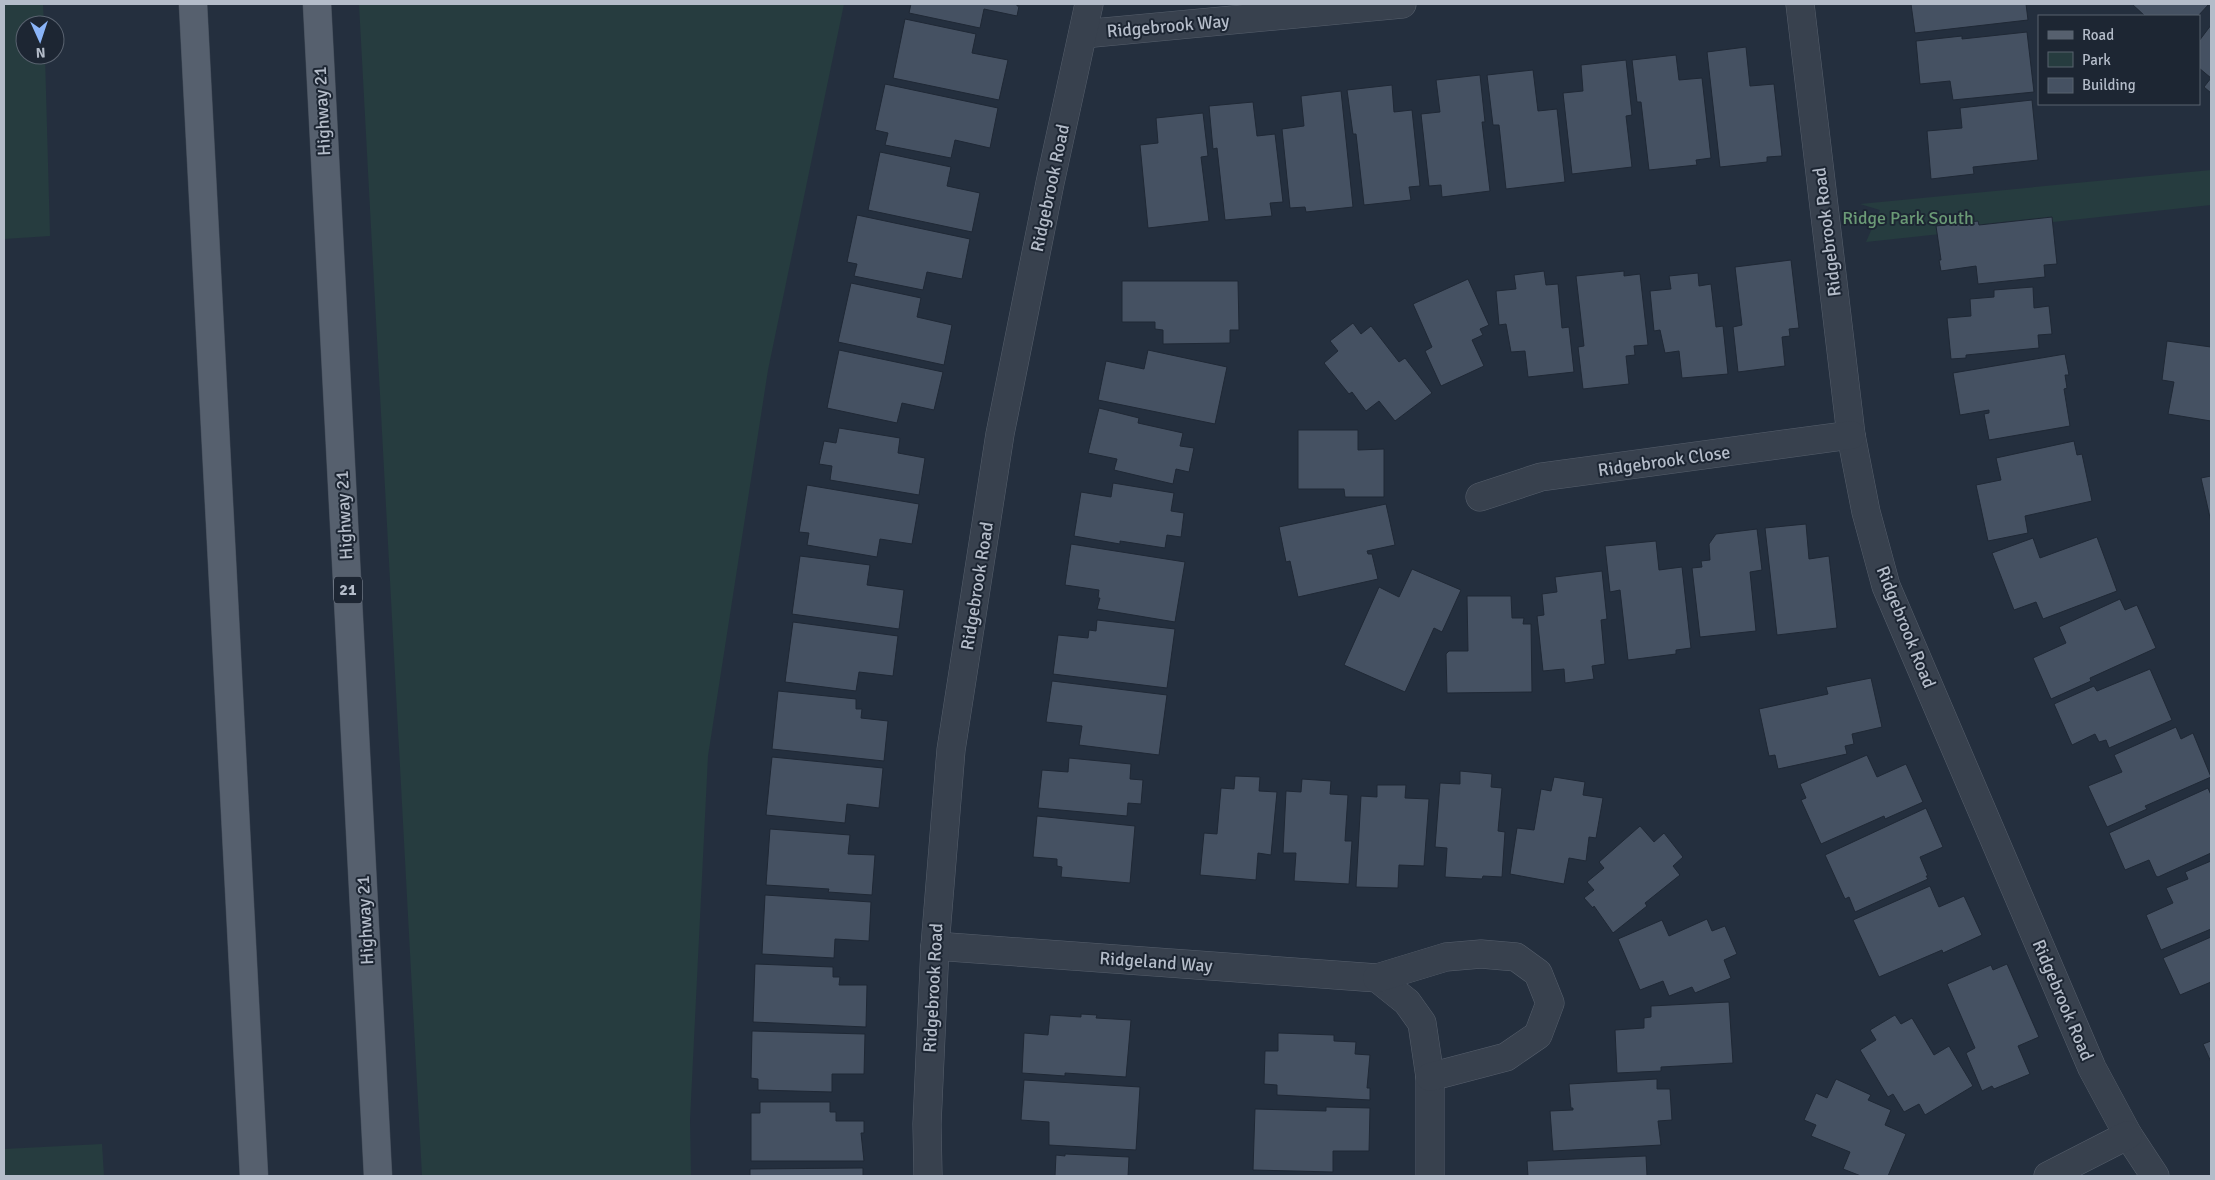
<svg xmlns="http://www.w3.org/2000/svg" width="2215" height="1180" viewBox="0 0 2215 1180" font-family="Signika,sans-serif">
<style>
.green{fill:#263c3f}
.building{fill:#455162;stroke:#1f2835}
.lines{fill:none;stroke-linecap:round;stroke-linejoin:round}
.minor-casing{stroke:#565f6c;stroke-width:29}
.primary-casing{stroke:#414a57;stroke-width:29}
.minor{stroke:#38414e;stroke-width:28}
.primary{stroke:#56606e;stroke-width:28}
.labels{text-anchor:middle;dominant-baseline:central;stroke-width:4;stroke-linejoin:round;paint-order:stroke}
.shield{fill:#1d2633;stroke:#878f9c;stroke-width:1}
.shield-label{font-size:16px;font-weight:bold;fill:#b4bcc9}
.street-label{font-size:18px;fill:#b4bcc9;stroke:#1d2633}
.park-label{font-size:18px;fill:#6b9a76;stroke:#1d2633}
</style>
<rect width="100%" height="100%" fill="#242f3e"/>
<g class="green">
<path d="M4 4H43L44 25H25V55H45L50 236 4 239Z"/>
<path d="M359 4H844L768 370 708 756 690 1120 691 1176H422Z"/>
<path d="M2211 170V205L1866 242 1880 210 1860 204Z"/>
<path d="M102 1144 104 1176H4V1149Z"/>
</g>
<g class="building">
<path d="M911 4H1017V6H1019L1017 16 984 9 980 28 909 13Z"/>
<path d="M1911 4H2026L2028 20 1915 33Z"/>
<path d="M2132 4H2209L2198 16H2145Z"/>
<path d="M905 19 976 34 972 53 1008 60 999 100 893 78Z"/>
<path d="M2211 25V78L2199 68V41Z"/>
<path d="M2027 32 2034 92 1953 100 1950 81 1920 84 1916 41 1962 36V39Z"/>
<path d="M1746 47 1750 86 1774 84 1782 156 1767 157V162L1720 167 1707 52Z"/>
<path d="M1676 55 1679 80 1702 78 1711 158 1696 160 1697 165 1649 170 1641 102H1637L1632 60Z"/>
<path d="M1626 60 1632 115 1626 116 1632 167 1572 174 1563 93 1583 91 1581 65Z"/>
<path d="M1533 70 1538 111 1557 109 1565 182 1506 189 1499 125H1493L1487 75Z"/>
<path d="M1480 75 1485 122H1482L1490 191 1442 197 1441 185 1429 186 1421 114 1440 112 1436 80Z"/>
<path d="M2211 78V93L2204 87Z"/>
<path d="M885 84 998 108 990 148 955 140 951 158 885 145 888 133 875 130Z"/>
<path d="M1392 85 1394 112 1412 110 1420 186 1409 187 1411 200 1364 205 1356 134H1353L1347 90Z"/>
<path d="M1341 91 1353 207 1306 212 1305 207 1290 208 1282 129 1304 126 1301 96Z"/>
<path d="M2032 100 2038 160 1973 167 1974 174 1931 179 1927 131 1962 128 1960 108Z"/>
<path d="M1253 102 1257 136 1275 134 1283 202 1270 203 1272 216 1225 220 1217 148 1213 149 1209 106Z"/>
<path d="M1203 113 1208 156 1201 157 1209 221 1148 228 1140 145 1158 143 1156 118Z"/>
<path d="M880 152 951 167 947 186 980 193 972 232 868 210Z"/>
<path d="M857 215 970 239 962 279 927 272 923 290 854 276 857 264 847 262Z"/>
<path d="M2052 217 2057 264 2044 265 2045 277 1978 284 1976 266 1941 271 1939 260H1941L1936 226 1978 221 1979 225Z"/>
<path d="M1791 260 1799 328 1789 329 1790 336 1782 337 1785 366 1738 372 1733 327 1742 325 1735 267Z"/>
<path d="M1544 271 1546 285 1558 284 1562 328 1569 327 1574 372 1528 377 1525 351 1511 352 1506 324 1499 325 1496 291 1516 289 1514 275Z"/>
<path d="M1624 271V276L1640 274 1648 345 1634 346 1635 355 1626 356 1629 384 1583 389 1578 347 1584 346 1576 276Z"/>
<path d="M1698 273 1699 286 1711 284 1716 327 1723 326 1728 374 1682 378 1679 351 1665 353 1660 330 1654 331 1650 291 1671 289 1669 276Z"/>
<path d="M1468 279 1489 325 1480 329 1483 335 1472 340 1484 366 1441 386 1425 351 1432 347 1413 304Z"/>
<path d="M1122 281H1238L1239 330H1230V343L1163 344V330L1155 329V322H1122Z"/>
<path d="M851 283 921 298 917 317 952 325 944 365 838 342Z"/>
<path d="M2033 287 2034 308 2049 306 2052 334 2038 335 2039 348 1966 355V358L1951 359 1947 318 1971 316 1970 299 1994 297V290Z"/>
<path d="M1353 323 1361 334 1371 326 1399 362 1405 358 1432 393 1395 421 1379 401 1366 411 1352 392 1349 394 1324 363 1338 351 1330 341Z"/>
<path d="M2167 341 2211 347V421L2168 414 2174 382 2162 380Z"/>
<path d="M839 350 943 372 934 410 902 403 897 423 827 408Z"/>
<path d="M1148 350 1227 367 1215 424 1098 400 1106 361 1144 369Z"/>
<path d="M2065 354 2069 375H2065L2067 388 2064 389 2070 426 1989 440 1984 414 1989 413V410L1960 415 1953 373Z"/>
<path d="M1099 408 1139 418 1138 423 1183 433 1180 446 1194 448 1189 472 1176 469 1173 484 1114 470 1117 459 1088 453Z"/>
<path d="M839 428 900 438 898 453 925 458 919 495 830 480 832 466 819 464 824 441 836 443Z"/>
<path d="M1298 430H1358V450L1384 449V497H1345L1344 489H1298Z"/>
<path d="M2074 441 2077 455 2082 454 2092 501 2025 516 2028 533 1988 541 1976 485 2001 480 1996 458Z"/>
<path d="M2211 476V522L2201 478Z"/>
<path d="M1113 483 1174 493 1171 511 1184 513 1181 537 1167 535 1165 548 1120 541V544L1074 536 1081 492 1111 497Z"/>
<path d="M807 485 919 504 912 544 880 539 877 557 807 545 809 533 799 532Z"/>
<path d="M1386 504 1395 545 1367 551 1368 554H1372L1378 579 1298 597 1290 561 1286 562 1279 527Z"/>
<path d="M1806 524 1809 559 1829 556 1837 628 1777 635 1765 528Z"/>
<path d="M1757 529 1762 570 1750 572 1756 631 1700 637 1692 568 1702 567 1701 561 1710 560 1709 544 1716 534Z"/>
<path d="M2097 537 2117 591 2043 619 2036 602 2014 610 1992 553 2033 538 2040 558Z"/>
<path d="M1656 541 1659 570 1682 567 1691 648 1676 650V654L1628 660 1620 590 1610 592 1605 546Z"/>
<path d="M1071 544 1185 562 1175 622 1097 609 1100 598H1098L1099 590 1065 585Z"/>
<path d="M800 556 870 565 867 585 904 590 899 629 792 614Z"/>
<path d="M1412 569 1461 590 1442 632 1434 628 1405 692 1344 665 1379 587 1399 597Z"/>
<path d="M1602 571 1607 619 1601 620 1605 664 1592 666 1594 679 1565 683 1564 669 1543 671 1537 616 1544 615 1542 594 1557 592 1555 577Z"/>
<path d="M1467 596H1511L1512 618H1524L1523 624H1531L1532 692 1447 693 1446 654 1449 651H1468Z"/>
<path d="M2120 599 2125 610 2137 605 2156 648 2090 678 2091 681 2051 699 2033 658 2066 643 2059 627Z"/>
<path d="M1097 620 1175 629 1167 688 1053 674 1058 635 1088 638 1089 630 1096 631Z"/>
<path d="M793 622 898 636 893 676 859 672 856 691 785 682Z"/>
<path d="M2150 669 2172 720 2109 748 2106 740 2099 742 2095 734 2072 745 2054 704 2094 686 2097 691Z"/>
<path d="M1871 678 1882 727 1852 734 1854 744 1845 746 1847 754 1778 769 1775 755 1769 756 1759 709 1828 694 1826 687Z"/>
<path d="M1052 681 1167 695 1159 755 1079 745 1082 726 1046 722Z"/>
<path d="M778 691 856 699V709H862L861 718 888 721 884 761 772 749Z"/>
<path d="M2176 727 2181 739 2193 733 2211 777 2145 806 2147 809 2107 827 2088 786 2122 772 2114 755Z"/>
<path d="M1867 755 1877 777 1906 764 1923 802 1885 819 1884 816 1821 844 1801 800 1806 798 1800 784Z"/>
<path d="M772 757 883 768 879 808 847 804 845 823 766 815Z"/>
<path d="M1069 758 1131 764 1130 779 1143 780 1141 804 1128 803 1127 816 1038 808 1042 770 1068 772Z"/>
<path d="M1460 771 1492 774 1491 787 1502 788 1498 831 1505 832 1502 877 1483 876 1482 879 1445 877 1447 848 1435 847 1440 783 1460 784Z"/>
<path d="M1235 776 1260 777 1259 791 1277 792 1271 855 1258 853 1256 880 1200 875 1204 833 1217 834 1221 788 1234 789Z"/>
<path d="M1554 777 1585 782 1583 795 1603 798 1596 838 1589 837 1586 861 1569 858 1564 884 1510 874 1517 828 1534 830 1541 789 1551 791Z"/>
<path d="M1302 779 1331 781 1330 794 1348 795 1345 841H1352L1349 884 1294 881 1296 853H1283L1286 791 1301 792Z"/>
<path d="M1377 785H1406L1405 798 1429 799 1424 866 1399 865 1398 888 1356 887 1361 796 1377 797Z"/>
<path d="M2208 788 2211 795V853L2158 877 2156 876 2149 860 2125 870 2109 833Z"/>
<path d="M1926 808 1943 847 1920 857 1928 876H1926L1928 879 1855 912 1849 897 1845 899 1825 855Z"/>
<path d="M1037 816 1135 826 1130 883 1061 877 1062 867 1057 866V859L1033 857Z"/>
<path d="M1640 826 1654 842 1664 833 1683 857 1673 866 1680 875 1645 903 1647 906 1613 933 1594 906 1593 908 1584 898 1594 890 1587 882 1604 868 1599 862Z"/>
<path d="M770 829 850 835 848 854 875 855 872 895 828 892 829 889 766 885Z"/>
<path d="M2211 861V929L2161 950 2146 915 2173 903 2166 888 2188 879 2185 872Z"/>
<path d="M1930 886 1939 907 1964 896 1982 935 1943 953 1942 950 1879 977 1853 920Z"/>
<path d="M765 895 871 902 869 941 835 939 834 958 762 954Z"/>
<path d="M1707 919 1712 931 1725 926 1737 954 1724 960 1731 978 1695 993 1692 987 1669 996 1663 981 1640 990 1618 939 1662 920 1669 936Z"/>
<path d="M2211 937V982L2180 995 2163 958Z"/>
<path d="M755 964 833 967V977H840L839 985H867L866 1027 753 1022Z"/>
<path d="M2007 964 2039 1037 2018 1046 2030 1074 1994 1089 1992 1086 1982 1091 1966 1053 1975 1048 1947 984 1991 965 1993 970Z"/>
<path d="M1729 1002 1733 1063 1661 1067V1071L1617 1073 1615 1030 1644 1028V1018L1651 1017V1006Z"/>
<path d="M1081 1014 1097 1015 1096 1018 1131 1020 1126 1077 1065 1073V1076L1022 1073 1024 1033 1048 1035 1050 1015 1081 1017Z"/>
<path d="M1895 1015 1901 1024 1912 1018 1934 1055 1949 1046 1973 1086 1925 1115 1919 1104 1904 1112 1893 1094 1888 1097 1860 1050 1876 1040 1870 1030Z"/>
<path d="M752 1031 865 1034 864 1074H832V1092L758 1090V1079L751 1078Z"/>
<path d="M1278 1033 1334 1035V1041L1356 1042 1355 1054 1370 1055 1367 1088H1370V1100L1277 1095V1085L1264 1084 1265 1051H1278Z"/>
<path d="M2211 1041V1062L2203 1044Z"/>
<path d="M1657 1079V1089H1670L1672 1120 1658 1121 1661 1145 1553 1151 1550 1111 1573 1110V1108H1571L1569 1084Z"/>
<path d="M1836 1079 1871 1095 1868 1100 1891 1110 1885 1125 1906 1134 1888 1176H1861L1843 1169 1850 1152 1811 1136 1816 1125 1804 1120 1816 1093 1827 1098Z"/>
<path d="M1024 1080 1140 1087 1136 1150 1049 1145V1122L1021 1120Z"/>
<path d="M760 1102H830V1112H836V1121H864V1133H861L864 1161H751V1113H760Z"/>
<path d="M1326 1107 1370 1108 1369 1151H1333V1172L1253 1170 1255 1109 1326 1111Z"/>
<path d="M1065 1154 1129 1157 1128 1176H1055L1056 1155 1065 1156Z"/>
<path d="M1646 1156 1647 1176H1528L1527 1161Z"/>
<path d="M863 1168V1176H750V1169Z"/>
</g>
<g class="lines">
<g class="minor-casing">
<g id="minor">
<path d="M1800 4 1851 435 1866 512 1886 586 2092 1068 2128 1135 2155 1176"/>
<path d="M1083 34 1402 4"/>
<path d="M1480 497 1541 477 1851 435"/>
<path d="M935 946 1377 978 1407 1002 1422 1023 1430 1077V1176"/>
<path d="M1377 978 1446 957 1481 954 1516 957 1538 973 1550 1003 1538 1035 1506 1057 1430 1077"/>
<path d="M928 1176 927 1124 935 946 951 750 1000 434 1050 183 1089 4"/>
<path d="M2048 1176 2128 1135"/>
</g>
</g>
<g class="primary-casing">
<g id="primary">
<path d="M193 4 254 1176"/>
<path d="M317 4 378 1176"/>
</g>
</g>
<use href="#minor" class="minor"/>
<use href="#primary" class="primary"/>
</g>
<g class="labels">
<rect class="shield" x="334" y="576.5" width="28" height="27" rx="4"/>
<g class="shield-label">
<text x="348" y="590">21</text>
</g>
<g class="street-label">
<text transform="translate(1168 26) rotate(-5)">Ridgebrook Way</text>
<text transform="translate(322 111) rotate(-93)">Highway 21</text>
<text transform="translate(1050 188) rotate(-78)">Ridgebrook Road</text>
<text transform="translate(1827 232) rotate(-97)">Ridgebrook Road</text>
<text transform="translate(1664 461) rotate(-8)">Ridgebrook Close</text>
<text transform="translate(344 515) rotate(-93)">Highway 21</text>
<text transform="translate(977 586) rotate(-81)">Ridgebrook Road</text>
<text transform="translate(1906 627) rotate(68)">Ridgebrook Road</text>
<text transform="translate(365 920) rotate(-93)">Highway 21</text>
<text transform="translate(1156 962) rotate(4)">Ridgeland Way</text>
<text transform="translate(933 988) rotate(-87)">Ridgebrook Road</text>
<text transform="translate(2063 1000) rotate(67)">Ridgebrook Road</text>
</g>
<g class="park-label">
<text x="1908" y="218">Ridge Park South</text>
</g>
</g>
<rect width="2215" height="1180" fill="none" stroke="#b4bcc9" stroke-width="10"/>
<rect x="2038" y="15" width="162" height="90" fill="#1d2633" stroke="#59626f"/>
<rect x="2048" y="31" width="25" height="8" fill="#56606e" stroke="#59626f"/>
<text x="2082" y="40" font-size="15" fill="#b4bcc9">Road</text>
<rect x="2048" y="52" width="25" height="15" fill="#263c3f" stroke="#59626f"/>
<text x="2082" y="65" font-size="15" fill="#b4bcc9">Park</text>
<rect x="2048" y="78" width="25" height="15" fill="#455162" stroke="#59626f"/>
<text x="2082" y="90" font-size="15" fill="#b4bcc9">Building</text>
<g transform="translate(40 40) rotate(177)"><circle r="24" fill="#1d2633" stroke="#59626f"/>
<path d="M0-4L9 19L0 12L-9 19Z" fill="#8ab4f8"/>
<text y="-8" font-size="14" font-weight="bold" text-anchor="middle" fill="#b4bcc9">N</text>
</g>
</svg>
